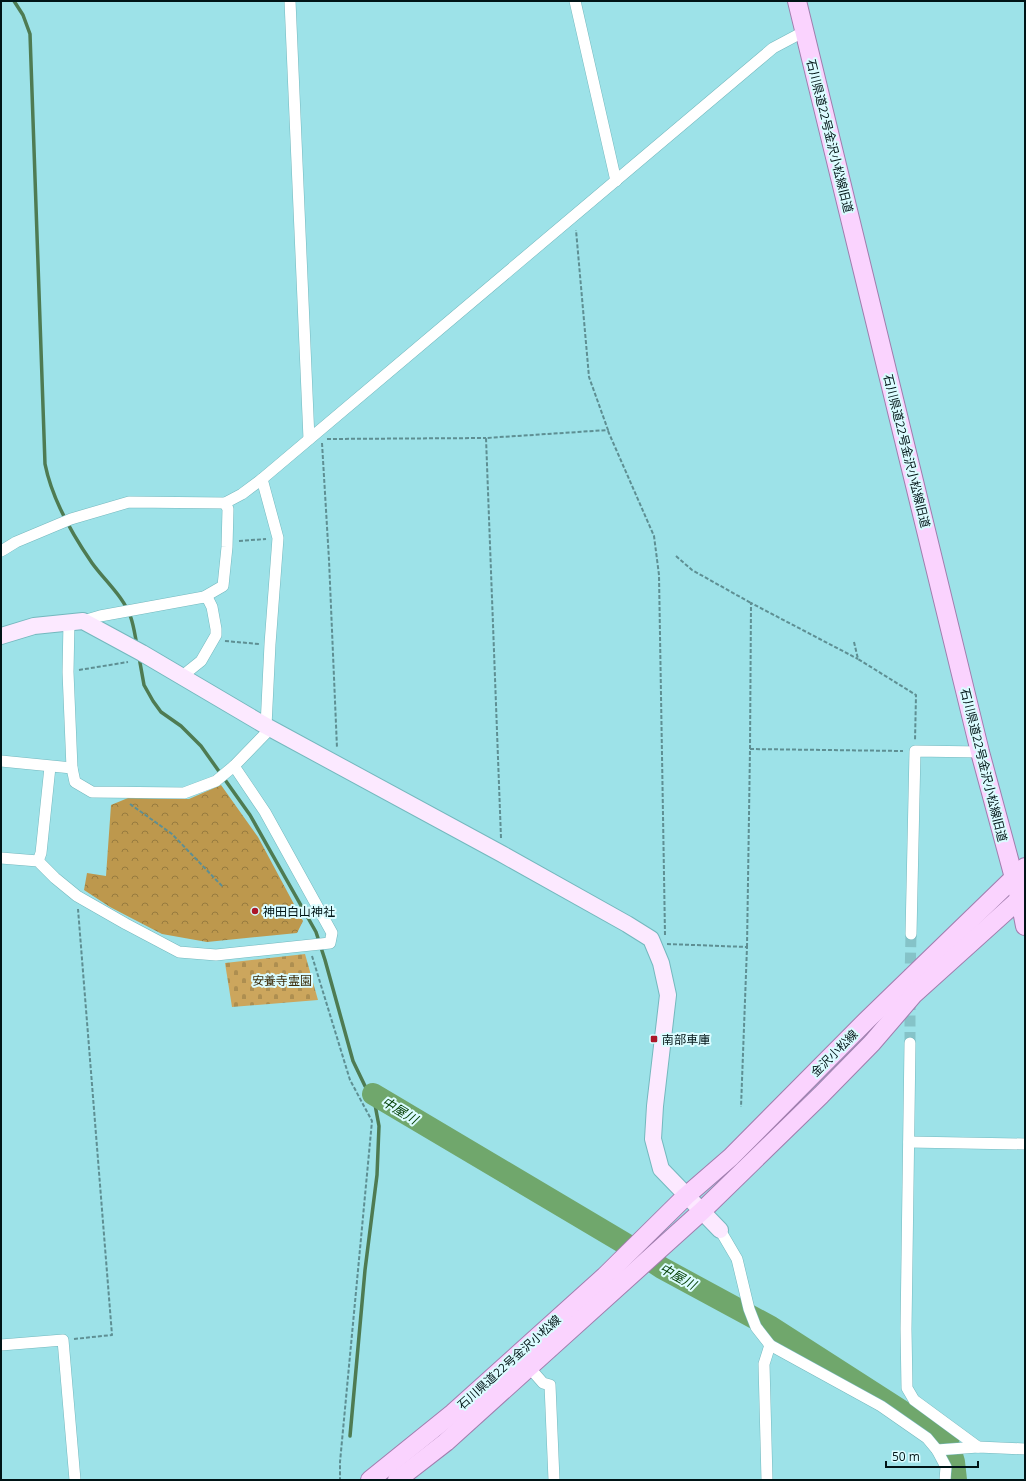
<svg xmlns="http://www.w3.org/2000/svg" width="1026" height="1481" viewBox="0 0 1026 1481" font-family="'Open Sans','Noto Sans JP',sans-serif">
<style>
.forest{fill:url(#forest-crowns)}
.cemetery{fill:url(#cemetery-stones)}
.lines{fill:none;stroke-linecap:round;stroke-linejoin:round}
.stream{stroke:#4e7b52;stroke-width:3.5}
.river{stroke:#70a76c;stroke-width:22}
.street-tunnel{stroke:#85c3c8;stroke-width:11;stroke-dasharray:11 5.5;stroke-linecap:butt}
.street-casing{stroke:#74b8be;stroke-width:12}
.secondary-casing{stroke:#74b8be;stroke-width:18}
.primary-casing{stroke:#a07dad;stroke-width:20}
.path{stroke:#5e8f93;stroke-width:2;stroke-dasharray:4 2;stroke-linecap:butt}
.street{stroke:#fff;stroke-width:11}
.secondary{stroke:#fce9ff;stroke-width:16}
.primary{stroke:#fad3fe;stroke-width:18}
.poi-dot{fill:#ab1628;stroke:#dbfcff;stroke-width:1.5}
.labels{text-anchor:middle;dominant-baseline:central;stroke-width:4;stroke-linejoin:round;paint-order:stroke}
.street-label{font-size:12px;fill:#001416;stroke:#dbfcff}
.poi-label{font-size:12px;fill:#001416;stroke:#dbfcff;text-anchor:start}
.park-label{font-size:12px;fill:#3c2c0a;stroke:#dbfcff}
.water-label{font-size:13px;font-style:italic;fill:#003d00;stroke:#dbfcff}
</style>
<defs>
<pattern id="forest-crowns" width="20" height="18" patternUnits="userSpaceOnUse"><rect width="20" height="18" fill="#bd984d"/><path d="M2 6a3 3 0 1 1 6 0M12 15a3 3 0 1 1 6 0" fill="none" stroke="#977b3f"/></pattern>
<pattern id="cemetery-stones" width="16" height="16" patternUnits="userSpaceOnUse"><rect width="16" height="16" fill="#cca65d"/><path d="M2 7V4a2 2 0 0 1 4 0v3zM10 15v-3a2 2 0 0 1 4 0v3z" fill="#ad8e50"/></pattern>
</defs>
<rect width="100%" height="100%" fill="#9de2e8"/>
<path class="forest" d="M221 785 258 837 303 921 297 933 207 942 162 934 110 907 84 890 87 873 106 876 111 805 128 798 189 799Z"/>
<path class="cemetery" d="M305 954 318 1000 232 1007 225 963Z"/>
<g class="lines">
<g class="stream">
<path d="M14 1 23 15 30 34 45 464C52 499 72 534 92 563 105 581 124 597 131 618 134 627 135 636 137 645"/>
<path d="M139 657 144 685 153 701 161 712 181 726 201 746 250 815 316 932 325 960 353 1061 365 1086 373 1094 379 1126 377 1175 365 1270 350 1436"/>
</g>
<path class="river" d="M373 1094 624 1243 662 1268 771 1327 936 1433 948 1442 954 1462 956 1480"/>
<g class="street-tunnel">
<path d="M910 980 911 934"/>
<path d="M910 1043V998"/>
</g>
<g class="street-casing">
<g id="street">
<path d="M290 1 309 439"/>
<path d="M575 1 616 181"/>
<path d="M262 479 278 538 270 644 266 726"/>
<path d="M1 551 3 550 16 542 71 519 129 502 225 503 242 494 262 479 773 48 805 31"/>
<path d="M83 621 100 616 204 597 223 586 227 547 228 509 225 503"/>
<path d="M69 622 68 672 72 768 75 782 92 792 184 793 216 781 234 766 270 729"/>
<path d="M181 677 201 661 216 635V629L212 607 208 599 204 597"/>
<path d="M1 761 72 768"/>
<path d="M1 858 38 861 55 878 77 896 126 924 179 952 216 955 330 943 332 933 265 812 234 766"/>
<path d="M38 861 41 853 50 767"/>
<path d="M911 934 915 751 980 752"/>
<path d="M910 1043 906 1329 907 1388 914 1400 978 1447"/>
<path d="M909 1142 1025 1144"/>
<path d="M720 1230 737 1259 749 1309 756 1327 770 1345 881 1406 927 1438 937 1450 978 1447 1025 1449"/>
<path d="M1 1345 63 1340 75 1480"/>
<path d="M529 1367 543 1383 550 1385 554 1480"/>
<path d="M937 1450 946 1467 945 1480"/>
<path d="M767 1480 764 1364 770 1345"/>
</g>
</g>
<g class="secondary-casing">
<path id="secondary" d="M1 636 34 626 83 621 142 653 266 726 502 854 627 924 651 939 661 963 668 995 655 1106 653 1139 661 1169 720 1230"/>
</g>
<g class="primary-casing">
<g id="primary">
<path d="M797 1 980 752 1020 900 1025 926"/>
<path d="M370 1480 453 1413 605 1276 686 1196 731 1157 867 1020 1025 867"/>
<path d="M397 1480 446 1442 702 1211 821 1095 872 1043 914 994 1025 894"/>
</g>
</g>
<g class="path">
<path d="M608 431 654 536 659 575 665 935"/>
<path d="M327 439 486 438"/>
<path d="M322 443 329 560 337 748"/>
<path d="M239 541 266 539"/>
<path d="M676 556 692 570 751 603"/>
<path d="M225 641 259 644"/>
<path d="M854 642 858 659 916 695 915 741"/>
<path d="M79 670 128 662"/>
<path d="M750 749 751 603 858 659"/>
<path d="M130 804 172 834 223 887"/>
<path d="M501 838 486 438 608 430 589 377 576 230"/>
<path d="M667 944 747 947 741 1107"/>
<path d="M747 947 750 749 903 751"/>
<path d="M312 956 350 1080 372 1121 340 1462V1480"/>
<path d="M74 1339 112 1335 78 909"/>
</g>
<use href="#street" class="street"/>
<use href="#secondary" class="secondary"/>
<use href="#primary" class="primary"/>
</g>
<g class="poi-dot">
<circle cx="255" cy="911" r="4"/>
<rect x="650" y="1035" width="8" height="8" rx="2"/>
</g>
<g class="labels">
<g class="street-label">
<text transform="translate(830 136) rotate(76)">石川県道22号金沢小松線旧道</text>
<text transform="translate(907 451) rotate(76)">石川県道22号金沢小松線旧道</text>
<text transform="translate(984 765) rotate(76)">石川県道22号金沢小松線旧道</text>
<text transform="translate(834 1053) rotate(-45)">金沢小松線</text>
<text transform="translate(509 1362) rotate(-42)">石川県道22号金沢小松線</text>
</g>
<g class="poi-label">
<text x="263" y="911">神田白山神社</text>
<text x="662" y="1039">南部車庫</text>
</g>
<g class="park-label">
<text x="282" y="980">安養寺霊園</text>
</g>
<g class="water-label">
<text transform="translate(400 1110) rotate(31)">中屋川</text>
<text transform="translate(678 1276) rotate(29)">中屋川</text>
</g>
</g>
<rect width="1026" height="1481" fill="none" stroke="#001416" stroke-width="4"/>
<path d="M886 1461v6h92v-6" fill="none" stroke="#001416" stroke-width="2"/>
<text x="892" y="1461" font-size="12" fill="#001416" stroke="#dbfcff" stroke-width="3" paint-order="stroke">50 m</text>
</svg>
